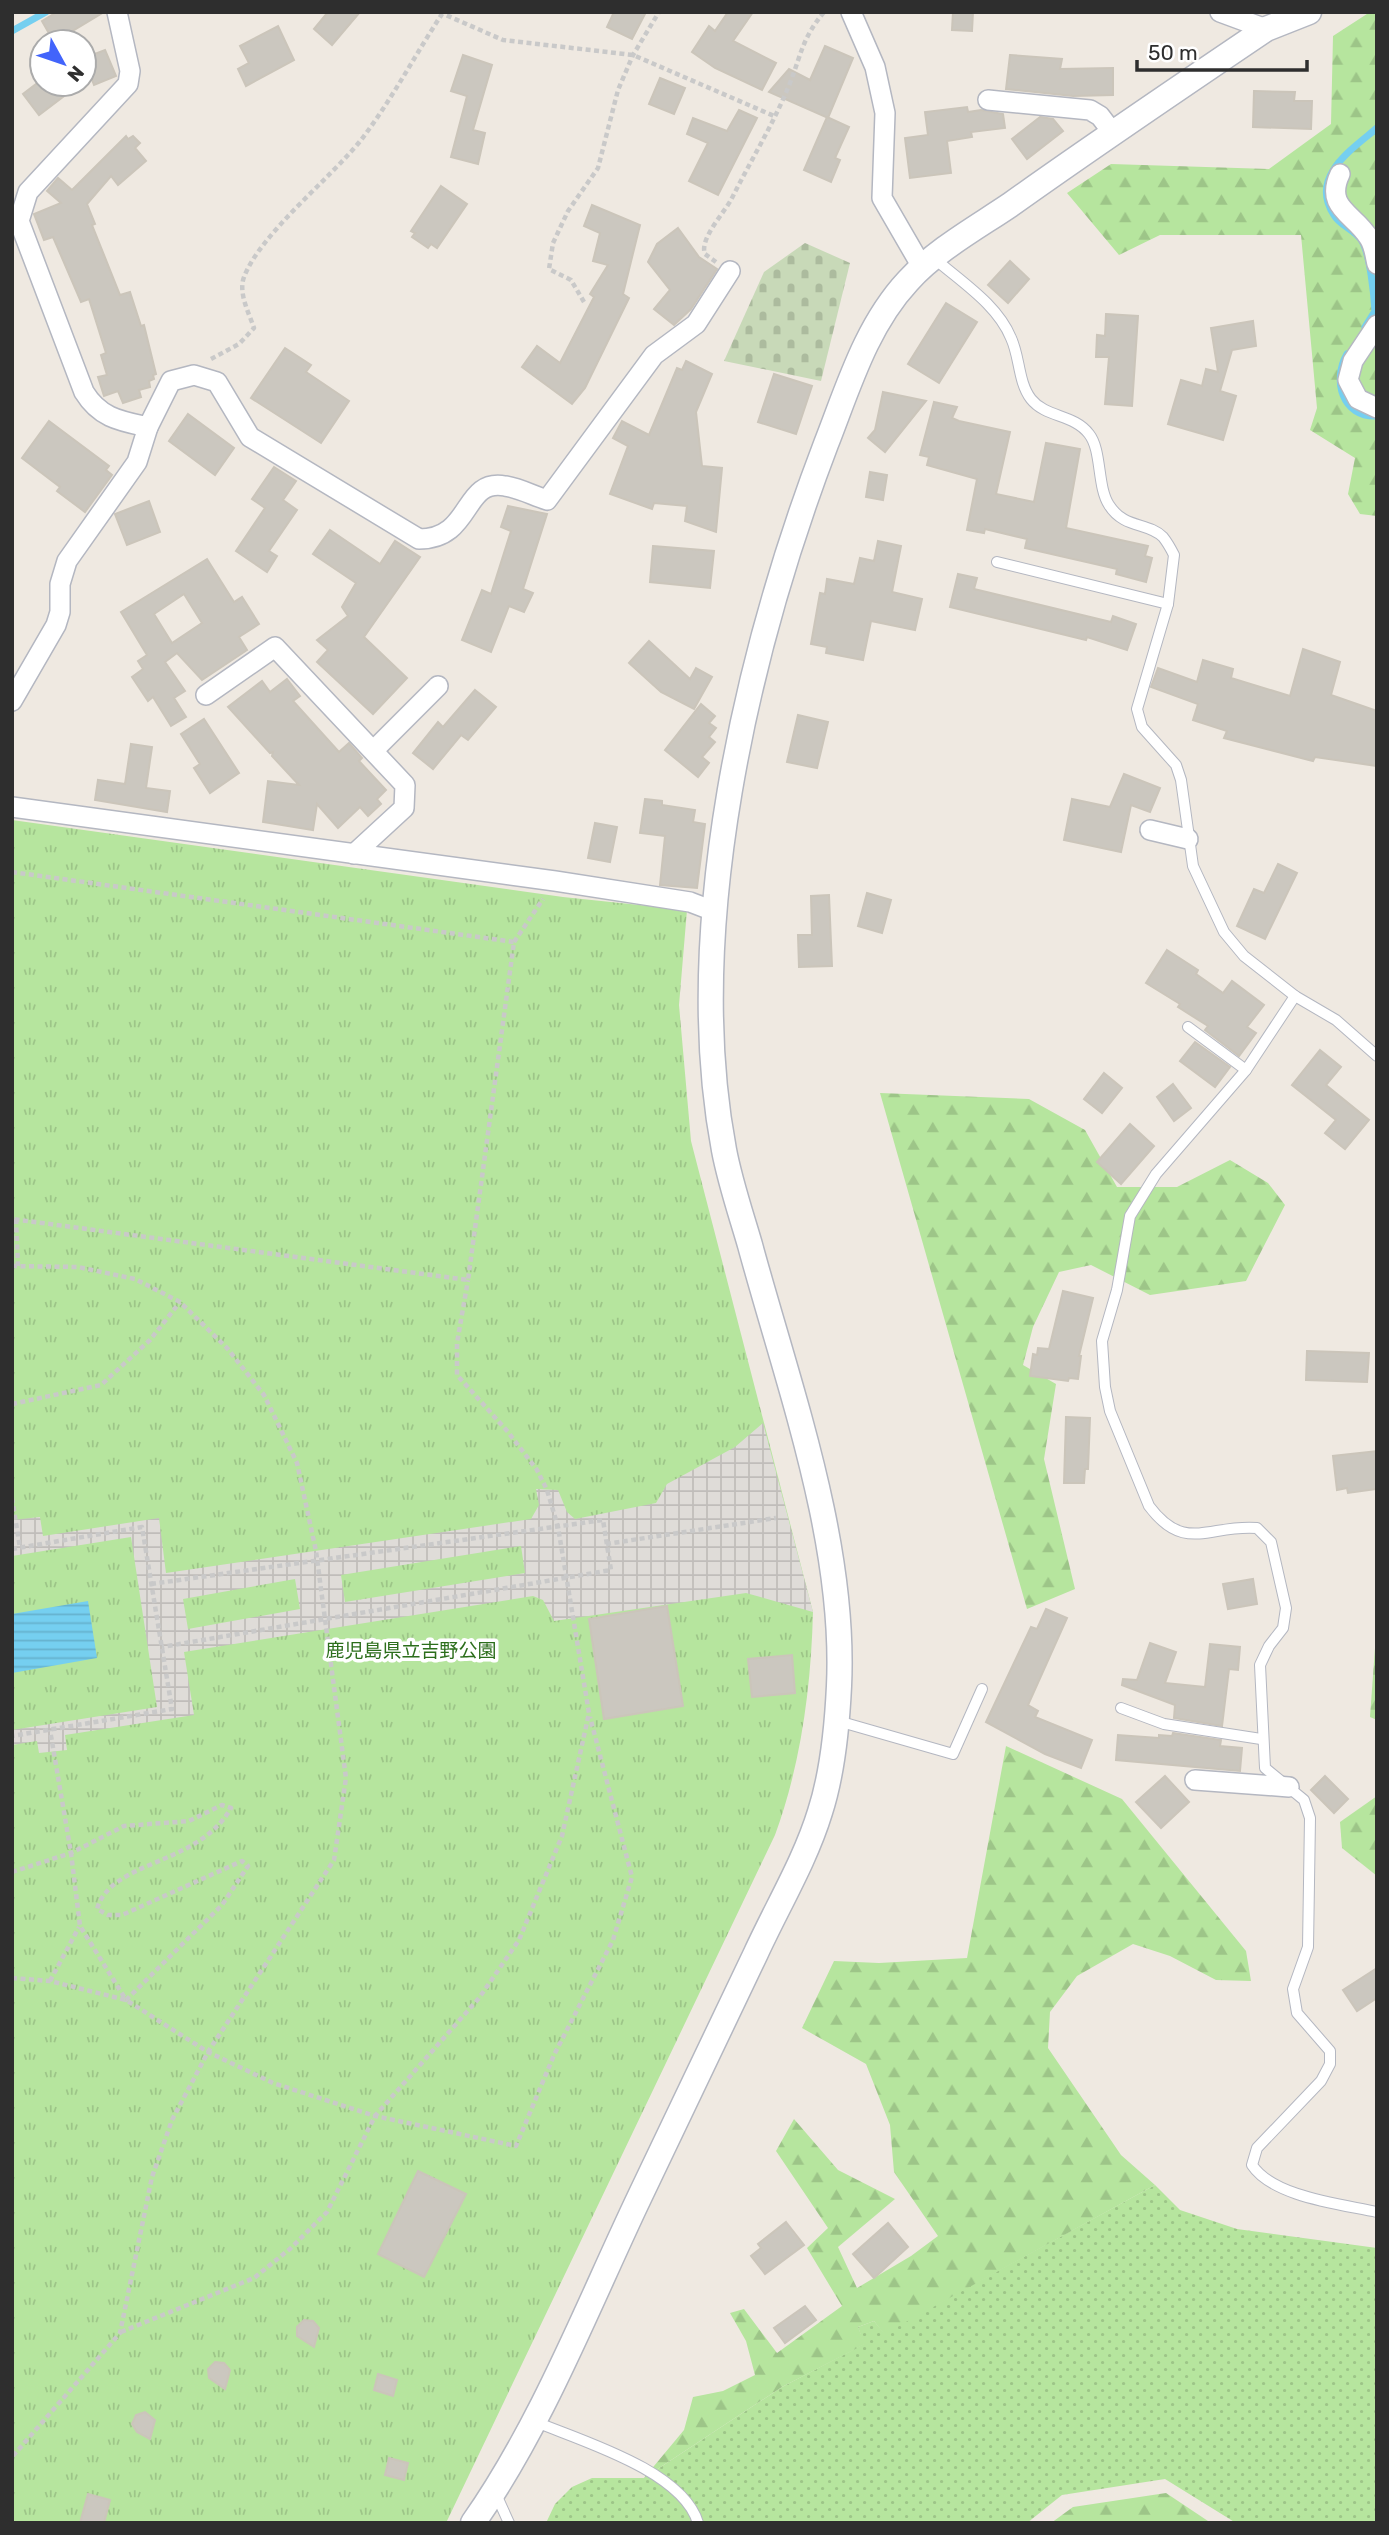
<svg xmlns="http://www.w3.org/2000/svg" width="1389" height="2535" viewBox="0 0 1389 2535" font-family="Rubik,'Noto Sans JP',sans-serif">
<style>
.grass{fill:url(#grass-dots)}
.forest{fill:url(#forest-firs)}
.cemetery{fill:url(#cemetery-stones)}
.park{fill:url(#park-tufts)}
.plaza{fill:url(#plaza-grid);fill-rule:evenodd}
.water{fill:url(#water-rules)}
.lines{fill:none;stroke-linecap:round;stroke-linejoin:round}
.stream{stroke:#75cff0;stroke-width:7}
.building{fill:#cbc7bf;stroke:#cbc5ba;stroke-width:2;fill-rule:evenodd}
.service-casing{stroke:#b4b7c1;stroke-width:12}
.minor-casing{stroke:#b4b7c1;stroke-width:22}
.tertiary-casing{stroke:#b4b7c1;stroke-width:27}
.path{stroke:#c9c9c9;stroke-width:4.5;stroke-dasharray:5 3.5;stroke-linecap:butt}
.service{stroke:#fff;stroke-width:10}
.minor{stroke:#fff;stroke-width:19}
.tertiary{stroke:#fff;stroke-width:24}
.labels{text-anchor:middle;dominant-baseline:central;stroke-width:7;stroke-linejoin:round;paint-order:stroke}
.park-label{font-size:19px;fill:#2c6e1b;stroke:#fff}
</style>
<defs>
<pattern id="grass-dots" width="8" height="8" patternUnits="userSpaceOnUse" patternTransform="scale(1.75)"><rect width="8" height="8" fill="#b6e59e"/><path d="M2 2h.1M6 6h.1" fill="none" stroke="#9dc588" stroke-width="1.8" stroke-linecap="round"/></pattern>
<pattern id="forest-firs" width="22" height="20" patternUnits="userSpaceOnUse" patternTransform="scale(1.75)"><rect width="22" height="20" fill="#b6e59e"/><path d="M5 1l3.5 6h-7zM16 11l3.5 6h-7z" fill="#9dc588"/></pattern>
<pattern id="cemetery-stones" width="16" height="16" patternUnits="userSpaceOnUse" patternTransform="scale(1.75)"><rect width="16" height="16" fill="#c8d9b8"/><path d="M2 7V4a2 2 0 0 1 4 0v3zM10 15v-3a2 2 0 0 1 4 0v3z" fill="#acbb9e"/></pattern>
<pattern id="park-tufts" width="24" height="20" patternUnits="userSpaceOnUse" patternTransform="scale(1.75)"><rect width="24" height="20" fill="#b6e59e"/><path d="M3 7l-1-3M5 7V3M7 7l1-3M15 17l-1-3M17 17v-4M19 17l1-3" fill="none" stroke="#9dc588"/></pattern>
<pattern id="plaza-grid" width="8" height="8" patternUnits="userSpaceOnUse" patternTransform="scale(1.75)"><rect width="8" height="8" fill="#dfdcd8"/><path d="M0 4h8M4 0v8" fill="none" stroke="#c0bdba"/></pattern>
<pattern id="water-rules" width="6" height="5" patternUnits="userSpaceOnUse" patternTransform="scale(1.75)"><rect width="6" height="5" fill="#75cff0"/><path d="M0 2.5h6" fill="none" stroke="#66b2ce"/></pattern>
</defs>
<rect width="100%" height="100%" fill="#efe9e1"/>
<path class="grass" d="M1155 2185 1180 2210 1237 2229 1377 2248V2523H1236L1165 2479 1062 2495 1027 2523H546L555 2504 572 2487 592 2478H644L782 2387 864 2344 858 2327 874 2321 884 2333Z"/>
<g class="forest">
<path d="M1370 12H1377V516L1360 514 1348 494 1355 458 1310 430 1317 408 1301 235H1160L1119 255 1067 193 1111 164 1269 169 1331 124 1333 36Z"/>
<path d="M880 1093 1029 1099 1085 1130 1117 1187H1177L1230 1160 1268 1183 1285 1205 1246 1281 1150 1295 1091 1265 1059 1272 1033 1327 1023 1365 1056 1384 1044 1459 1075 1589 1027 1609Z"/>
<path d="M1377 1620V1720L1370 1717Z"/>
<path d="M1006 1746 1122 1799 1246 1951 1251 1981 1216 1980 1170 1956 1133 1944 1077 1976 1050 2012 1048 2048 1121 2155 1155 2185 884 2334 874 2321 858 2327 865 2344 782 2387 644 2478 684 2430 693 2397 723 2391 755 2375 746 2341 730 2313 744 2309 777 2353 842 2306 807 2248 828 2228 776 2151 794 2119 838 2170 895 2199 838 2247 857 2288 911 2256 938 2236 894 2172 890 2125 866 2064 802 2028 834 1961 879 1963 967 1958Z"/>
<path d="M1377 1796V1876L1342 1848 1340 1822Z"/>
<path d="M1166 2493 1211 2523H1051L1073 2507Z"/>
</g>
<path class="cemetery" d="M805 243 850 263 821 381 724 361 764 272Z"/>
<path class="park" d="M12 820 563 897 687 910 679 1005 691 1141 813 1612C811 1688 801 1764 775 1835L446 2523H12Z"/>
<path class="plaza" d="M763 1423 813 1612 746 1593 554 1621 543 1600 533 1596 184 1652 194 1715 65 1735 67 1750 39 1753 37 1741 12 1745V1730L157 1707 131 1537 12 1556V1520L40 1517 43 1536 159 1518 166 1573 531 1519 539 1505 536 1489 558 1490 567 1512 575 1519 656 1503 667 1484 735 1447ZM521 1546 525 1573 345 1602 341 1575ZM295 1579 300 1609 188 1629 183 1599Z"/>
<path class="water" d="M88 1601 97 1658 12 1673V1614Z"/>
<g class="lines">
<g class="stream">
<path d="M12 31 46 12"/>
<path d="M1365 327 1375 311C1374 294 1370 255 1362 241 1356 230 1340 226 1334 215 1309 177 1351 150 1377 128"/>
<path d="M1347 354C1332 380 1342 418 1377 416"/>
</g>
</g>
<g class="building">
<path d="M57 12H104L54 42 42 21Z"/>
<path d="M328 12H360L332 45 314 29Z"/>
<path d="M614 12H646L632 39 607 27Z"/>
<path d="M728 12H753L733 41 776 63 762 90 715 68 692 52 709 26 715 31Z"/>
<path d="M953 12H973L972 31 952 30Z"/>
<path d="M278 26 294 60 246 86 238 69 249 63 240 46Z"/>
<path d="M825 46 853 58 828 118 769 92 789 69 810 80Z"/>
<path d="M105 50 116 76 94 85 84 58Z"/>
<path d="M463 55 492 65 473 130 485 133 478 164 451 157 467 96 451 91Z"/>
<path d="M1010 55 1062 59 1060 69 1113 68V95L1073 96 1006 89Z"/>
<path d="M660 78 685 88 674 114 649 104Z"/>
<path d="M36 84H80L39 115 23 94Z"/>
<path d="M1254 91 1295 92 1294 101H1312L1311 129 1253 127Z"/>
<path d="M967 107 968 112 981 110 1003 114 1005 128 971 132 972 137 947 141 951 173 910 178 905 138 928 135 925 112Z"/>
<path d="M739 110 757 118 718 195 689 181 708 143 687 134 693 118 727 131Z"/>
<path d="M827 117 849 127 835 158 840 160 831 182 804 170Z"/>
<path d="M1040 117 1053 119 1063 131 1027 159 1012 139Z"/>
<path d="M126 136 128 139 133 136 140 143 135 148 146 161 118 185 111 176 87 204 95 224 92 225 120 295 130 292 141 326 144 325 156 374 153 375 154 379 149 381 150 387 139 390 141 397 123 403 118 391 104 396 98 377 107 375 101 355 106 353 89 299 81 302 53 237 44 240 34 214 61 203 47 191 58 178 72 190Z"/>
<path d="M441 186 467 204 437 248 431 244 428 248 412 237 415 233 411 231Z"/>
<path d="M592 205 640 225 623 294 629 298 585 388 572 404 522 367 537 346 560 363 594 297 590 294 608 265 593 261 600 233 584 226Z"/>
<path d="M678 228 699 257 717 269 691 309 674 325 654 309 670 290 648 262 657 244Z"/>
<path d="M1010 261 1029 279 1008 303 988 285Z"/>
<path d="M946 303 977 322 939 383 908 364Z"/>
<path d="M1106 314 1138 316 1132 406 1105 404 1109 357H1096L1097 335 1105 336Z"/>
<path d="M1253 321 1256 346 1232 350 1220 391 1236 396 1223 440 1168 424 1181 380 1202 386 1206 369 1218 372 1211 328Z"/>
<path d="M285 348 311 365 306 372 349 401 321 443 251 398Z"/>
<path d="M686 361 712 374 696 412 702 466 722 468 716 532 685 521 687 506 654 503 652 509 610 494 628 446 613 438 622 421 649 435 677 368 682 370Z"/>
<path d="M774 374 812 386 796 434 758 422Z"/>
<path d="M883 392 926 401 885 452 868 438 875 430Z"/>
<path d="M934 402 957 407 952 418 959 421 1010 432 996 494 1034 502 1046 443 1080 449 1066 528 1148 546 1145 556 1152 558 1146 582 1116 574 1117 569 1025 548 1027 539 985 529 984 533 967 530 977 479 927 465 929 457 920 455Z"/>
<path d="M188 414 234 448 215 475 169 441Z"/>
<path d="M49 421 109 466 106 470 112 475 85 512 57 491 60 487 22 458Z"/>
<path d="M274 467 296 481 283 500 297 510 269 551 277 556 267 572 236 551 265 508 252 499Z"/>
<path d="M870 472 887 475 883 500 866 497Z"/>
<path d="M149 501 160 532 127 545 115 514Z"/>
<path d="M508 506 547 514 523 589 533 593 524 612 509 606 491 652 462 640 482 590 491 594 511 531 501 527Z"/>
<path d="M330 530 380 564 395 541 420 557 364 637 407 678 373 714 317 662 328 650 317 640 348 616 342 607 356 583 313 554Z"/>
<path d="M878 541 901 546 892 592 922 599 915 630 871 621 863 660 826 653 827 647 811 644 820 593 825 594 827 579 854 584 860 558 874 561Z"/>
<path d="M653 546 714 551 710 588 650 582Z"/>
<path d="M207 559 234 602 242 597 259 624 239 637 247 650 202 680 177 653 165 662 185 691 174 698 186 717 171 726 153 697 148 701 132 677 143 669 138 661 147 655 121 612ZM184 594 202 623 172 643 154 614Z"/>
<path d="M958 574 977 578 974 589 1111 622 1113 616 1136 624 1127 650 1087 637 1086 640 950 607Z"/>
<path d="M649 641 690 679 696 668 712 677 694 709 661 692 629 663Z"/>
<path d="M1303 649 1340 662 1331 695 1377 711V766L1315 757 1313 761 1224 738 1227 731 1193 720 1198 704 1151 687 1158 668 1197 682 1203 660 1233 669 1231 678 1290 696Z"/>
<path d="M287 679 300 696 293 701 339 752 349 743 362 758 359 761 386 790 377 799 381 804 368 816 360 807 338 828 317 804 313 830 263 822 268 781 299 785 272 756 273 752 270 753 228 707 262 681 270 692Z"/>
<path d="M475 690 496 707 468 740 461 735 433 769 413 753 438 722 443 727Z"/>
<path d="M701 704 715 716 709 723 716 728 709 737 715 742 702 757 709 763 698 777 665 750Z"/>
<path d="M798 715 828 722 817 768 787 762Z"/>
<path d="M204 719 239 773 210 793 194 768 200 764 181 734Z"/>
<path d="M131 744 152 747 146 788 170 791 167 812 95 800 98 780 125 784Z"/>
<path d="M1124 774 1160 788 1150 812 1131 805 1121 852 1064 840 1072 799 1110 807Z"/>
<path d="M645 799 662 801V805L695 810 693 822 705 824 697 888 660 885 665 836 640 833Z"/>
<path d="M595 823 617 827 610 862 588 858Z"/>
<path d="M1278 864 1297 873 1265 939 1237 926 1254 889 1264 893Z"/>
<path d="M867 893 891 900 882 933 858 926Z"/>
<path d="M829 895 832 966 799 967 798 935H812L811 896Z"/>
<path d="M1167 950 1198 970 1196 974 1223 993 1232 981 1264 1005 1247 1027 1256 1033 1239 1056 1205 1030 1208 1026 1178 1007 1180 1004 1146 983Z"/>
<path d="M1195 1042 1230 1067 1215 1087 1180 1061Z"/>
<path d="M1320 1050 1341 1067 1326 1085 1369 1120 1345 1149 1325 1133 1336 1120 1292 1085Z"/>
<path d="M1104 1073 1122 1088 1102 1113 1084 1099Z"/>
<path d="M1173 1084 1191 1108 1174 1121 1157 1097Z"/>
<path d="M1130 1124 1154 1146 1121 1184 1097 1162Z"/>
<path d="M1063 1291 1093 1298 1079 1356H1081L1078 1379 1069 1378 1068 1381 1030 1376 1033 1354 1037 1355 1038 1348 1049 1349Z"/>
<path d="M1307 1351 1369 1353 1367 1382 1306 1380Z"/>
<path d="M1066 1417 1090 1418 1088 1469H1085L1084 1483H1064Z"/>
<path d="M1377 1451V1489L1348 1493 1347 1488 1337 1490 1333 1456Z"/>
<path d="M1253 1579 1257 1604 1228 1609 1223 1584Z"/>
<path d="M667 1606 683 1706 604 1719 589 1619Z"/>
<path d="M1046 1609 1067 1618 1028 1705 1038 1711 1035 1717 1092 1740 1081 1768 1045 1754 986 1722 1031 1627 1037 1629Z"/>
<path d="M1150 1643 1176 1652 1165 1683 1205 1687 1210 1644 1240 1647 1238 1670 1229 1669 1222 1726 1174 1718 1175 1705 1122 1685 1123 1679 1137 1680Z"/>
<path d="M792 1655 795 1693 752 1697 748 1659Z"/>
<path d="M1173 1733 1221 1740 1220 1746 1242 1748 1240 1771 1116 1760 1118 1735 1159 1738V1735L1172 1736Z"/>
<path d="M1165 1776 1189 1802 1161 1828 1136 1802Z"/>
<path d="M1325 1776 1348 1799 1334 1813 1311 1790Z"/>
<path d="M1377 1968V1998L1357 2011 1343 1990Z"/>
<path d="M418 2171 466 2194 424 2277 378 2254Z"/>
<path d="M786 2222 804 2245 765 2274 751 2256 761 2248 758 2244Z"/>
<path d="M888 2223 908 2247 874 2278 853 2254Z"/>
<path d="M805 2306 816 2320 785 2343 774 2328Z"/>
<path d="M304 2320 313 2321 319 2328 314 2347 297 2336V2327Z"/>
<path d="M215 2362 224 2363 230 2370 225 2389 209 2378 208 2369Z"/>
<path d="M378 2374 397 2380 393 2396 374 2390Z"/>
<path d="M145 2412 155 2420 150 2439 137 2432 132 2424 136 2415Z"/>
<path d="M389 2458 408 2463 404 2480 385 2475Z"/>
<path d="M88 2494 110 2500 104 2523H80Z"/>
</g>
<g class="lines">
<g class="service-casing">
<g id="service">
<path d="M934 258C961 282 997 304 1011 338 1020 357 1018 382 1031 399 1046 418 1074 414 1089 434 1102 450 1097 487 1109 505 1124 529 1148 522 1163 537 1167 542 1171 549 1174 555L1168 604 1137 709 1142 727 1176 765 1181 780 1193 866 1224 932 1244 956 1295 996 1336 1020 1377 1056"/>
<path d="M997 562 1168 604"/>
<path d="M1295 996 1246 1070 1156 1174 1130 1216 1117 1290 1102 1341 1105 1387 1110 1411 1149 1506C1185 1554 1209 1524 1257 1528L1271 1542 1286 1608 1283 1628 1269 1646 1260 1665 1265 1768 1304 1800 1310 1818 1308 1947 1293 1989 1297 2013 1330 2051V2064L1321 2081 1257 2148 1252 2165C1273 2197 1341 2204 1377 2212"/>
<path d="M1188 1027 1246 1070"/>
<path d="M1121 1708 1164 1724 1261 1739"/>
<path d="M838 1721 953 1754 982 1689"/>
<path d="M536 2422C582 2441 683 2471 698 2523"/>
<path d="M495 2492 509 2523"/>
</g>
</g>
<g class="minor-casing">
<g id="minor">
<path d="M117 12 130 71 128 84 28 192 19 221 84 392C100 418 120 421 148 427L171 381 194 375 217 382 250 437 419 539C473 539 462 478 505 486 519 488 534 496 547 500L654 355 696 324 730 271"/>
<path d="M851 12 875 67 885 113 882 198 922 267"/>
<path d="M1220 12 1266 29"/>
<path d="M988 100 1090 110 1100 116 1113 133"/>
<path d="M1340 174C1324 208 1355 214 1369 238 1374 245 1375 256 1377 264"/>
<path d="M1377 325 1353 361 1348 380 1358 399 1377 408"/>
<path d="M206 695 275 647 405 785 404 808 354 854"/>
<path d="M12 701 56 625 60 612V584L67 561 137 462 148 427"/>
<path d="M374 750 438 686"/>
<path d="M12 807 555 881 690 902 716 912"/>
<path d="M1150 830 1188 839"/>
<path d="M1195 1780 1289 1787"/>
</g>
</g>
<g class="tertiary-casing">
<path id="tertiary" d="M473 2523C543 2423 588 2305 640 2196 678 2115 717 2034 756 1953 777 1907 805 1861 820 1812 833 1772 837 1728 839 1686 846 1541 788 1385 750 1245 741 1214 730 1182 724 1150 682 929 747 651 826 444 848 388 866 326 908 281 936 250 976 228 1010 205 1094 145 1180 87 1266 29L1309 12"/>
</g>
<g class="path">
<path d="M439 12 503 40 633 55 774 116"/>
<path d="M716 262 705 254C699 239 725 212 732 198 751 160 774 123 790 83 802 52 802 39 824 12"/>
<path d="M584 302 571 280 549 269 553 243 568 211 598 168 618 90 633 55 659 12"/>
<path d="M211 359 239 344 254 328C249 313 238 293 244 277 261 233 330 179 361 140 391 101 415 55 442 14"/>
<path d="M12 872 514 942 468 1280 12 1219"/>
<path d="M514 942 543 899"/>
<path d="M16 1219 18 1266"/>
<path d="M12 1266 78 1267 135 1279 180 1302 227 1348 264 1395 297 1463 316 1551 346 1778 334 1860 208 2052 172 2120 152 2177 120 2333 12 2457"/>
<path d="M12 1404 101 1385 150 1340 180 1302"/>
<path d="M12 1498 20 1548"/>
<path d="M606 1544 776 1518"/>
<path d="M12 1549 142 1527 172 1709 12 1736"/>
<path d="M151 1584 603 1520 611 1570 162 1647"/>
<path d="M12 1872 71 1853 124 1826 189 1821 222 1805 231 1808C197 1867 112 1859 97 1909L108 1915H122L242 1861 248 1866 222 1905 126 2000 80 1926 71 1853 50 1730"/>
<path d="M12 1978 50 1981 126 2000 208 2052 273 2083 375 2116 516 2146 554 2055 613 1940 632 1877 590 1717"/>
<path d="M50 1981 79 1927"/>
<path d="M121 2332 254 2278 291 2248 327 2212 375 2116 479 1998 519 1940 562 1836 589 1713 558 1527 547 1490 537 1470 508 1432 457 1375V1343L468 1280"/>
</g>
<use href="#service" class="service"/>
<use href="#minor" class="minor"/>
<use href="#tertiary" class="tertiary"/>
</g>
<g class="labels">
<g class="park-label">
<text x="411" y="1650">鹿児島県立吉野公園</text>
</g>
</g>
<rect width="1389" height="2535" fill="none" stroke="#2e2e2e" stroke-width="28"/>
<g transform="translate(63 63) rotate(130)"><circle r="33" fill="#ffffff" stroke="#ababab" stroke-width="2"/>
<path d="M0-5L12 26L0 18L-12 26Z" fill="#4264fb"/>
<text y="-10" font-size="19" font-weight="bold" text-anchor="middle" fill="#2e2e2e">N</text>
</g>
<path d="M1137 60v10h170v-10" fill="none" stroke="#2e2e2e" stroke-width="3.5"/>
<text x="1148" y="60" font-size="21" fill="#2e2e2e" stroke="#ffffff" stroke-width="5" paint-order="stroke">50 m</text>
</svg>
